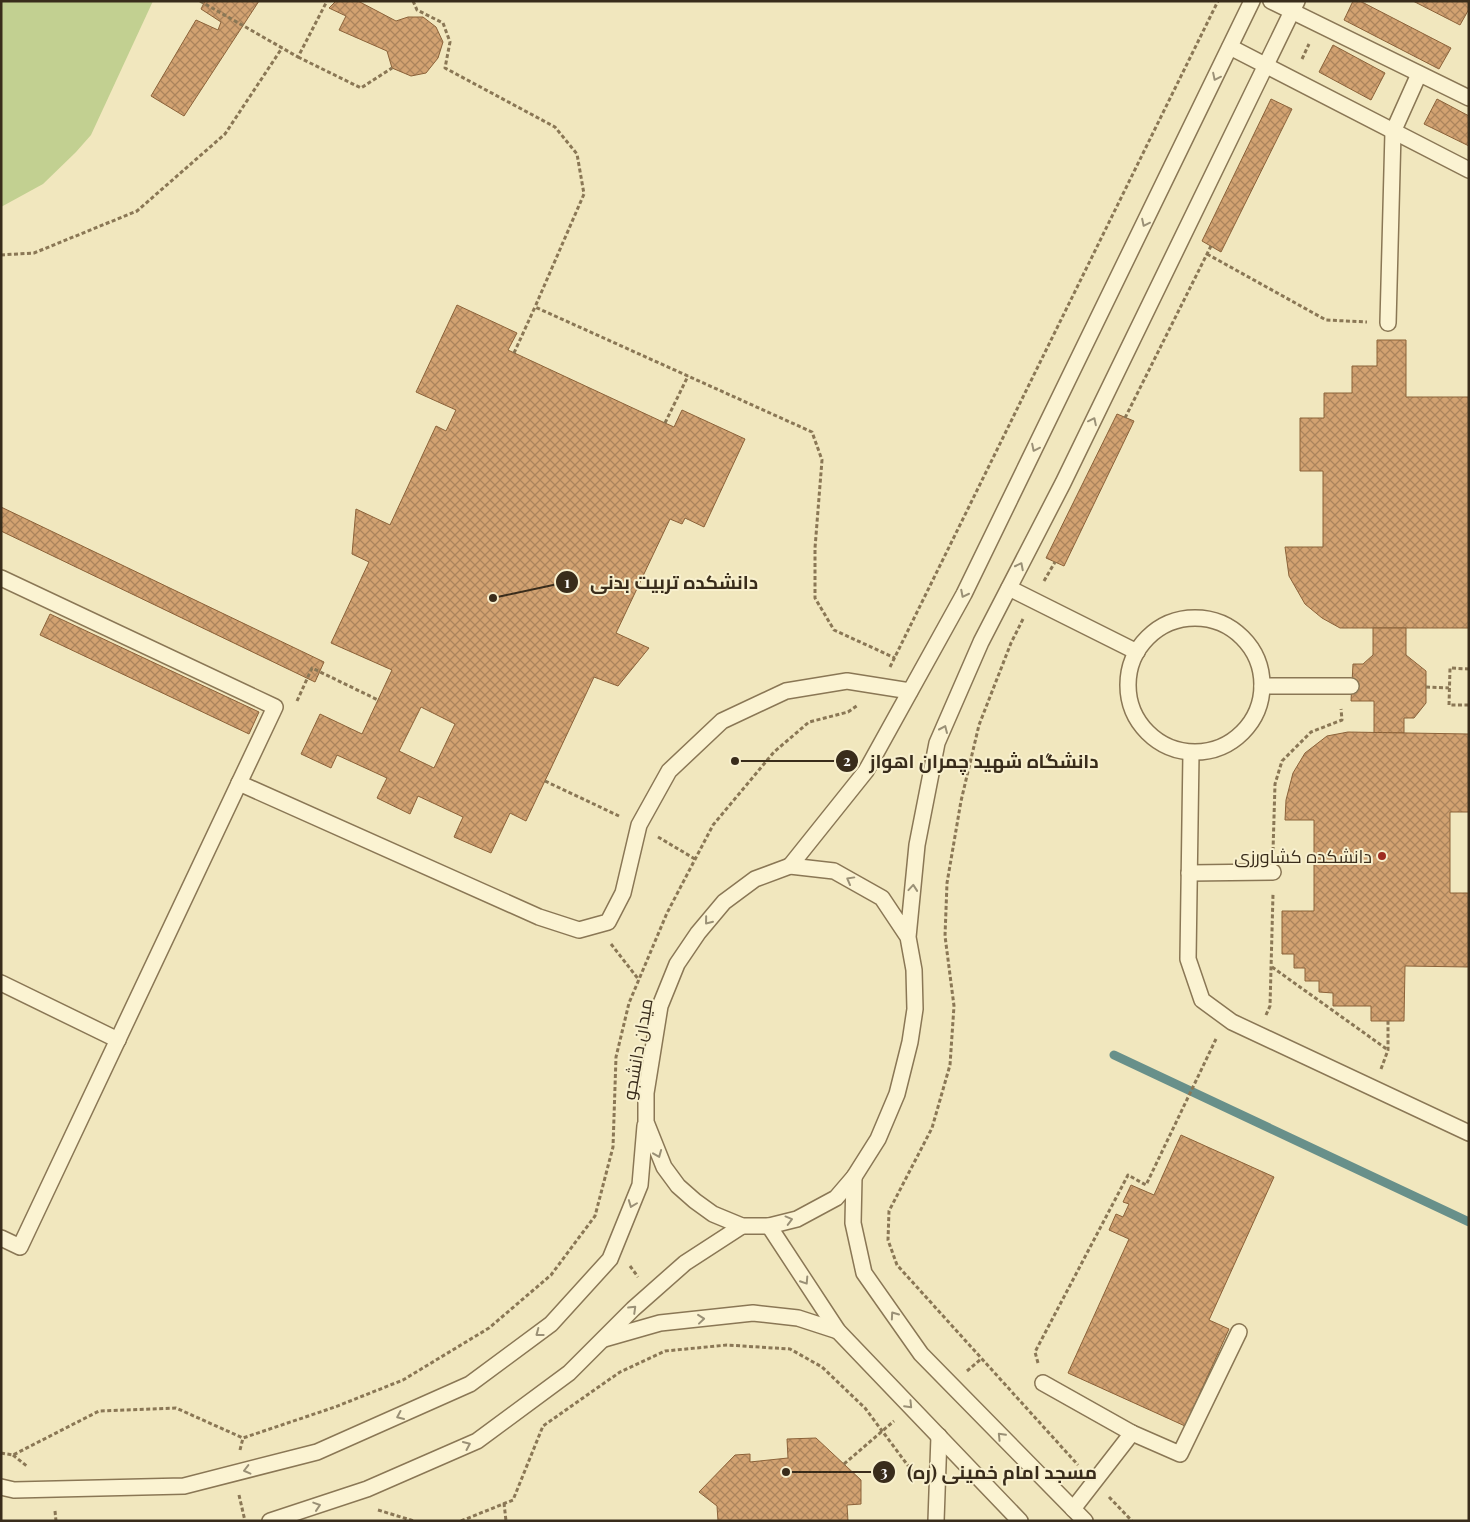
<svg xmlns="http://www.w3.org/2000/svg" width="1470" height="1522" viewBox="0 0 1470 1522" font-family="'Playfair Display',Cairo,serif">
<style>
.grass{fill:#c2d091}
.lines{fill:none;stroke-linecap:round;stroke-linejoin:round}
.stream{stroke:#68908a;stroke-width:9}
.building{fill:url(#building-cross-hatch);stroke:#8b6239;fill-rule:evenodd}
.lane-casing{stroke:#8a7755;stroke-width:18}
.path{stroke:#8a7755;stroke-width:3;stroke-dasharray:4 2.5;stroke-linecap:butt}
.lane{stroke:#fbf3d2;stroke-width:15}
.oneway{stroke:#9a9076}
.poi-dot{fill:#9e2c21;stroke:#f8f0ce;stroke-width:2}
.labels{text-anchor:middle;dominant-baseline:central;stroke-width:4;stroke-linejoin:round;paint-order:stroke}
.poi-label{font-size:18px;fill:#392c1b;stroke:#f8f0ce;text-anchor:end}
.street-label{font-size:18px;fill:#392c1b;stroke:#f8f0ce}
.leader{fill:none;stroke:#392c1b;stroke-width:2}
.callout-dot{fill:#392c1b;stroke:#f8f0ce;stroke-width:2}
.mark-label{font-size:15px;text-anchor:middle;font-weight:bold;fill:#fff}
.callout-label{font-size:19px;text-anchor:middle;font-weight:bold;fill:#392c1b;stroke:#f8f0ce;stroke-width:4;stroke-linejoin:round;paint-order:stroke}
</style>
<defs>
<pattern id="building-cross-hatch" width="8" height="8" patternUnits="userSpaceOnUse" patternTransform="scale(1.25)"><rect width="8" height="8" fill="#d2a271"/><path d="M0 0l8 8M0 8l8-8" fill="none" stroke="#ab845c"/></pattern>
</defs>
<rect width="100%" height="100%" fill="#f1e7be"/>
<path class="grass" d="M1 1H153L91 135 76 152 43 184 1 207Z"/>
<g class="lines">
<path class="stream" d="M1114 1055 1469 1222"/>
</g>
<g class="building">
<path d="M205 1H259L184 116 151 96 196 20 218 30 221 22 201 9Z"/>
<path d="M336 1H358L396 21 408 17H423L436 27 443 42 438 58 426 73 411 76 392 68 387 51 339 30 346 16 329 8Z"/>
<path d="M1353 1H1360L1451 48 1439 69 1344 20Z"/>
<path d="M1413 1H1468L1469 9 1460 25Z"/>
<path d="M1333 45 1385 73 1371 100 1319 72Z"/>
<path d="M1271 99 1292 109 1221 252 1202 241Z"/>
<path d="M1437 99 1469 116V146L1424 124Z"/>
<path d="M457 305 517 333 508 350 665 423 674 427 682 410 745 439 704 527 685 518 682 524 670 519 616 633 649 648 618 686 594 677 526 821 510 813 491 853 454 837 463 817 418 796 410 814 377 798 387 778 337 755 331 768 301 754 320 714 362 734 392 670 331 643 369 562 352 554 356 509 390 525 436 426 446 431 456 410 416 392ZM421 707 455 724 434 768 399 751Z"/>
<path d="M1377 340H1406V397H1469V628H1340L1322 618 1305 604 1289 576 1285 547H1323V471H1300V418H1324V393H1352V366H1377Z"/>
<path d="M1117 414 1134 421 1064 566 1046 558Z"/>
<path d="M1 507 324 662 315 682 1 531Z"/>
<path d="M50 614 259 712 249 734 40 635Z"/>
<path d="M1373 628H1406V655L1426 671V703L1414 718H1404V733H1374V701H1351L1353 664H1363L1373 655Z"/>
<path d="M1348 732 1469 734V812H1450V893H1469V967L1405 966 1404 1021H1371V1006H1333V993L1319 992V981H1305V968H1294V954H1282V911H1314V820H1285L1286 800 1293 773 1305 753 1327 736Z"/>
<path d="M1181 1135 1274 1177 1209 1320 1229 1329 1185 1426 1068 1373 1129 1239 1109 1230 1116 1214 1123 1217 1129 1204 1123 1202 1131 1185 1154 1195Z"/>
<path d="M816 1438 861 1480V1504L847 1505 848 1521H718L717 1506 699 1492 735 1455 750 1454V1462L788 1458 787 1439Z"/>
</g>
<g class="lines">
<g class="lane-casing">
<g id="lane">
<path d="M1271 1 1469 98"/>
<path d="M1230 47 1469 170"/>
<path d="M1388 323 1393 132 1419 74"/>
<path d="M1 578 275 707 20 1247 1 1238"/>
<path d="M1009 588 1137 652"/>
<circle cx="1195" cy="685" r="67"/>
<path d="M1262 686H1351"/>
<path d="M1191 753 1188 959 1202 1000 1232 1022 1469 1133"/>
<path d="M239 783 539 917 579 930 608 922 623 893 639 825 669 771 722 721 786 691 847 681 910 691"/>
<path d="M790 866 866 771 964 594 1252 1"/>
<path d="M1189 873 1273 872"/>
<path d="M908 937 882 898 834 871 790 866 755 879 724 902 698 933 677 964 660 1006 646 1093V1122L664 1167 678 1186 695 1201 713 1214 742 1226H769L797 1219 836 1198 854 1177 878 1139 897 1094 910 1042 915 1009 914 970 908 937 917 845 937 743 981 642 1063 483 1297 1"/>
<path d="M1 983 118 1040"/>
<path d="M854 1177 853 1223 864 1273 921 1354 1085 1521"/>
<path d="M769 1226 838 1331 1020 1521"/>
<path d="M604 1339 660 1323 753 1313 798 1318 838 1331"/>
<path d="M1043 1383 1132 1433 1073 1509"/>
<path d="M1132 1433 1180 1454 1239 1332"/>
<path d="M1 1487 14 1490 184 1486 317 1452 470 1384 551 1324 610 1259 640 1185 645 1126"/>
<path d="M270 1521 367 1489 477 1441 569 1373 633 1309 685 1263 742 1226"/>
<path d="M936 1521 939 1436"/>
</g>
</g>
<g class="path">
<path d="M200 1 298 57 327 1"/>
<path d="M413 1 417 10 443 23 450 42 445 68 555 127 577 154 584 194 535 307"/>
<path d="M298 57 361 88 392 68"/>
<path d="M1302 59 1309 44"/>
<path d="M1207 254 1326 320 1367 322"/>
<path d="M1 255 34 253 137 211 225 134 282 48"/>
<path d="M514 353 535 307 812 432 822 460 815 548V598L834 630 895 658"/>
<path d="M1125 418 1211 246"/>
<path d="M665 423 688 376"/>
<path d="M1044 581 1055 562"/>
<path d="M1023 619 1011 643 979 725 961 801 947 883 945 936 954 1006 950 1065 932 1128 889 1211 888 1240 897 1265 1078 1465"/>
<path d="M890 667 1218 1"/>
<path d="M1469 669 1450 668 1449 705H1469"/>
<path d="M1426 687 1449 688"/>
<path d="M297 701 312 668 378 700"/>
<path d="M545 781 619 816"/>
<path d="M658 837 695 859"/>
<path d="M1273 851 1275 784 1282 761 1311 732 1342 720 1341 709"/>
<path d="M611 944 639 980"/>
<path d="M1272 967 1388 1050"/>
<path d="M1266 1015 1270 1006 1273 894"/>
<path d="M1381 1069 1388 1050V1021"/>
<path d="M630 1266 638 1277"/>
<path d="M1038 1363 1035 1352 1128 1175 1146 1185 1216 1039"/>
<path d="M967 1371 981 1359"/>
<path d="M240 1450 243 1438"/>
<path d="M1 1453 13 1455 99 1411 176 1408 243 1438 335 1407 403 1380 489 1328 551 1275 595 1216 613 1147 616 1057 629 1003 667 913 713 825 774 752 809 722 848 712 858 705"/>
<path d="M13 1455 28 1467"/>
<path d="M844 1464 894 1421"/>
<path d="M239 1495 245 1521"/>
<path d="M1109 1497 1132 1521"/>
<path d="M504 1503 506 1521"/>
<path d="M378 1510 414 1521"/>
<path d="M55 1511 56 1521"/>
<path d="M461 1521 513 1500 543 1426 620 1372 665 1351 727 1345 790 1349 822 1367 865 1408 915 1475"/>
</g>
<use href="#lane" class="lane"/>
</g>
<defs><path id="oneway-chevron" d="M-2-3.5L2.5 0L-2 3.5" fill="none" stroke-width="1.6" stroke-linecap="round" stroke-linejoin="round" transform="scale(1.25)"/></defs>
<g class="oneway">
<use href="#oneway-chevron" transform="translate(1216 77) rotate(116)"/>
<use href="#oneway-chevron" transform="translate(1145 223) rotate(116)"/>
<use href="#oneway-chevron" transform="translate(1093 421) rotate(-64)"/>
<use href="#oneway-chevron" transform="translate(1035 448) rotate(116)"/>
<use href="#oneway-chevron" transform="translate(1020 566) rotate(-63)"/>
<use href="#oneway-chevron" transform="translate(964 594) rotate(117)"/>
<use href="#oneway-chevron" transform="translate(944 729) rotate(-66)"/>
<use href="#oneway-chevron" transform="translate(850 880) rotate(-151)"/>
<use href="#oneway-chevron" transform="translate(913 888) rotate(-85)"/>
<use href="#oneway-chevron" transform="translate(708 921) rotate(129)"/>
<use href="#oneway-chevron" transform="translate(658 1154) rotate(68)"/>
<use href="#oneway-chevron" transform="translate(632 1204) rotate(111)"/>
<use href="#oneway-chevron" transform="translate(789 1220) rotate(-15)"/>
<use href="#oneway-chevron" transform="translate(805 1281) rotate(57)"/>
<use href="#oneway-chevron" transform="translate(633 1309) rotate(-44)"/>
<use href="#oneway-chevron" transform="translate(894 1315) rotate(-125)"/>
<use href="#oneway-chevron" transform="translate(701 1319) rotate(-6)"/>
<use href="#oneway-chevron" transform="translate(539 1333) rotate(143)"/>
<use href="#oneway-chevron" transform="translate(909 1405) rotate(46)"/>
<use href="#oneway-chevron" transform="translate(400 1416) rotate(156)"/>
<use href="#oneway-chevron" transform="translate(1001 1436) rotate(-134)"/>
<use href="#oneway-chevron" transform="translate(467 1445) rotate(-24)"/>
<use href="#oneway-chevron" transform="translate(247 1470) rotate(166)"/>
<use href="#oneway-chevron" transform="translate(317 1506) rotate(-18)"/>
</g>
<circle class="poi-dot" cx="1382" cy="856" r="5"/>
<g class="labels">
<g class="poi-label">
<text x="1372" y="856">دانشکده کشاورزی</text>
</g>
<g class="street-label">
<text transform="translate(637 1049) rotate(-80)">میدان دانشجو</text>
</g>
</g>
<path class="leader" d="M493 598L567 582M735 761L847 761M786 1472L884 1472"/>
<g class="callout-dot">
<circle cx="493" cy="598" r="5"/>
<circle cx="735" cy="761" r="5"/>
<circle cx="786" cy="1472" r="5"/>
<circle cx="567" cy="582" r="12"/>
<circle cx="847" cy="761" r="12"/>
<circle cx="884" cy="1472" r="12"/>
</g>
<g class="mark-label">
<text x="567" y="588">1</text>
<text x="847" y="766">2</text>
<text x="884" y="1477">3</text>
</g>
<g class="callout-label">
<text x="674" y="589">دانشکده تربیت بدنی</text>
<text x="984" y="768">دانشگاه شهید چمران اهواز</text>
<text x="1002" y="1479">مسجد امام خمینی (ره)</text>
</g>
<rect width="1470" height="1522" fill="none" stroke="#392c1b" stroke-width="5"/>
</svg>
